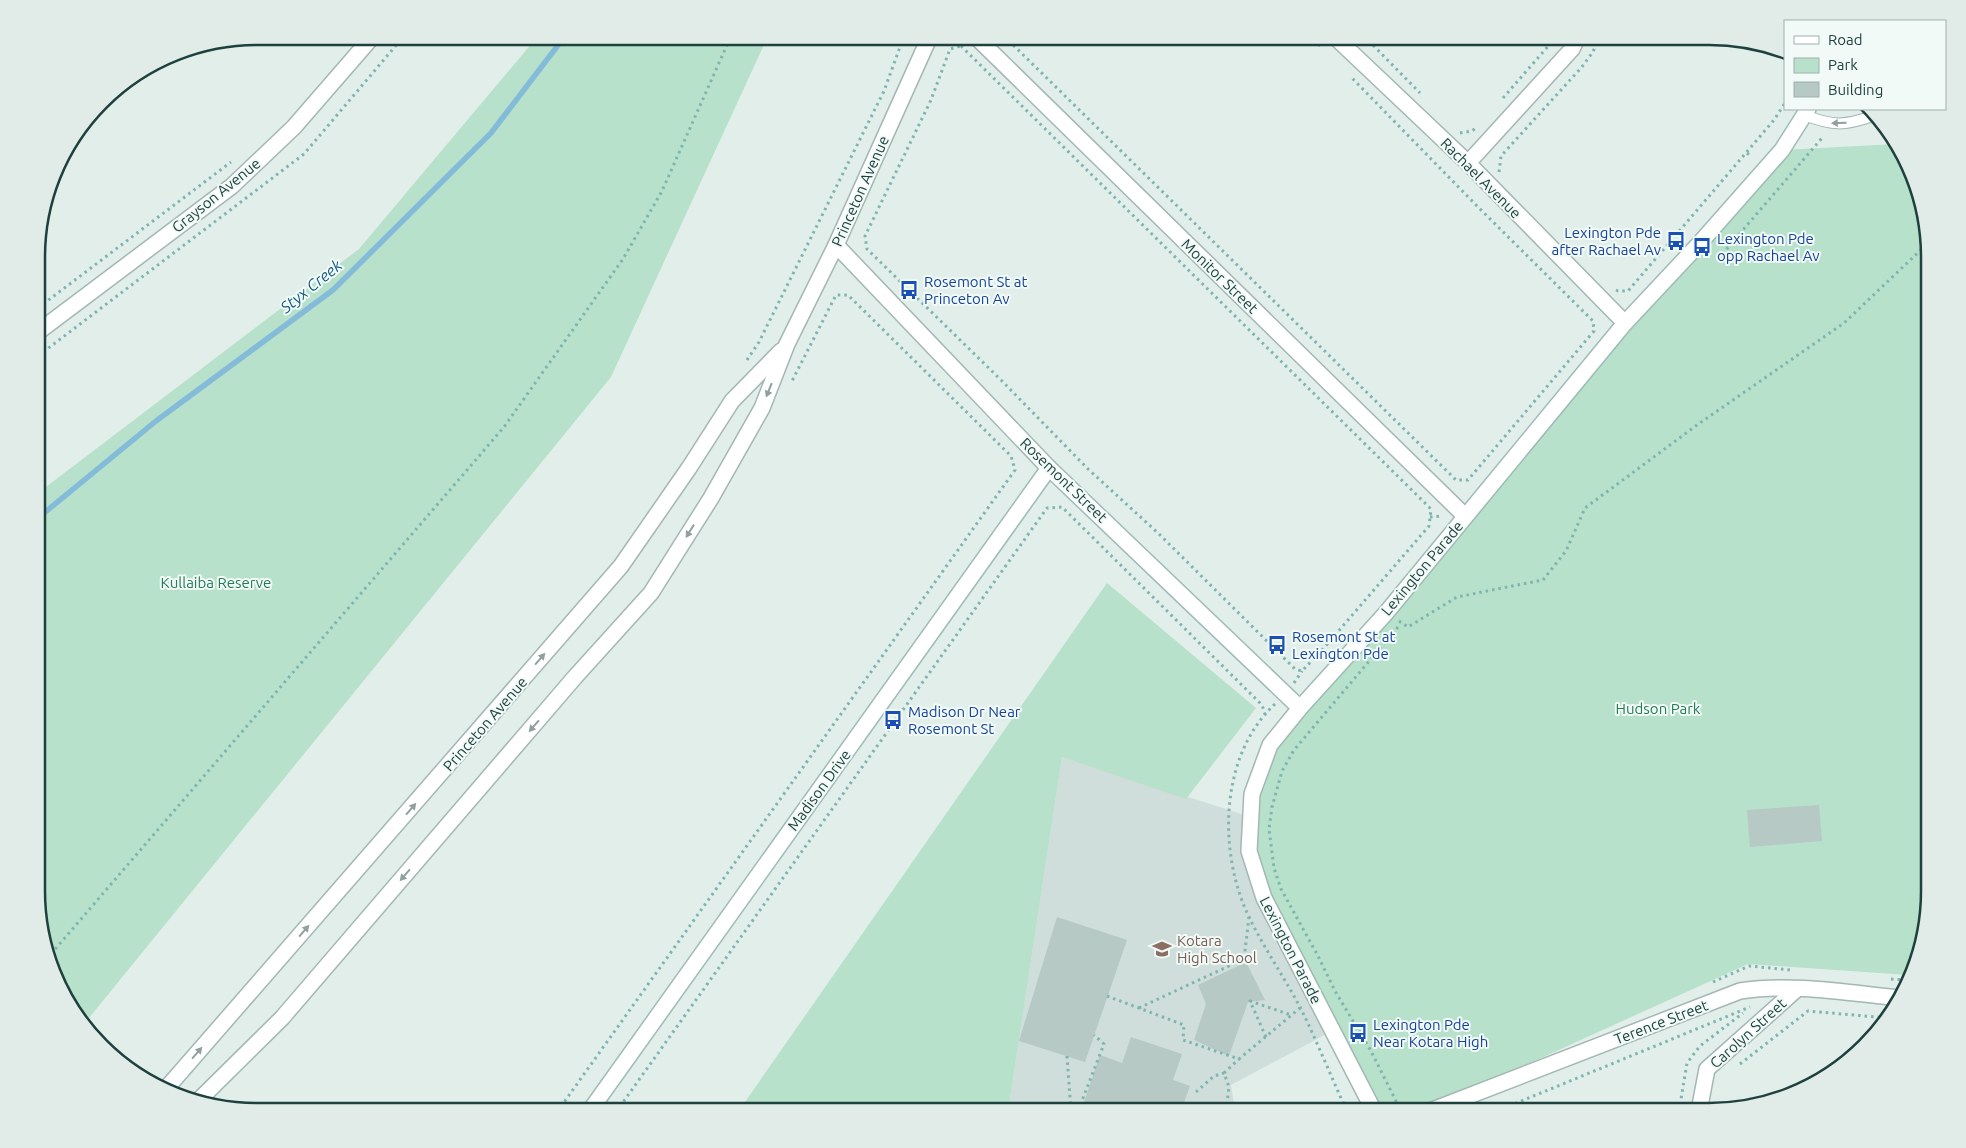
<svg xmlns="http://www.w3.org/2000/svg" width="1966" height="1148" viewBox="0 0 1966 1148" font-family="Ubuntu,sans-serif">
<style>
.built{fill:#cfdeda}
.green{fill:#b7e1cb}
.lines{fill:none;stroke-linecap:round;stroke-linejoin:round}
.stream{stroke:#83bbd9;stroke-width:5.5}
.building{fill:#b6c9c4}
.service-casing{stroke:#a3b7b3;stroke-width:12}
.minor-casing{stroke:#a3b7b3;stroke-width:18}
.tertiary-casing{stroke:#a3b7b3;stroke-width:18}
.secondary-casing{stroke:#9ebbb6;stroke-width:18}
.path{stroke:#7eb5ae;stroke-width:3;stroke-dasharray:2.5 4;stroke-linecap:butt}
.service{stroke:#fff;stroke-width:10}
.minor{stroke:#fff;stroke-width:15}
.tertiary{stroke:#fff;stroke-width:15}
.secondary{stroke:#fff;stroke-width:15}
.oneway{fill:#8fa09e}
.labels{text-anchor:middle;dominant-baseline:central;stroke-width:4;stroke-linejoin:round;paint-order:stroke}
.street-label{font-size:15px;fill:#1f413e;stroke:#f2faf7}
.transit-label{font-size:15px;fill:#164399;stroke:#f2faf7;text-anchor:start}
.park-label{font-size:15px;fill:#247c57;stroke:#f2faf7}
.education-label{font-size:15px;fill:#785e54;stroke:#f2faf7;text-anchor:start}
.water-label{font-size:16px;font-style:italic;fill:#125b84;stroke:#f2faf7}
.rim{fill:none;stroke:#1f413e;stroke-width:2.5}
</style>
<rect width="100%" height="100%" fill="#e1eeea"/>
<path class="built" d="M1062 757 1251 817 1332 1031 1231 1085 1235 1111 1008 1112Z"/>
<g class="green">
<path d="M538 36H768L611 377 84 1024 73 1014 38 920V493L359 249Z"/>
<path d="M1897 144 1918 186 1929 242V906L1908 975 1748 964 1424 1111H1375L1249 851 1252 794 1270 745 1782 150Z"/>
<path d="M1107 583 1256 708 1186 799 1062 757 1008 1112H738Z"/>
</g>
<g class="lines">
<path class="stream" d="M38 518 156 421 333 290 491 133 565 36"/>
</g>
<g class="building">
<path d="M1819 805 1822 841 1750 847 1747 810Z"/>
<path d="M1057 917 1127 940 1085 1062 1019 1041Z"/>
<path d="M1246 962 1265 1000 1248 1002 1229 1056 1194 1040 1206 1004 1198 985Z"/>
<path d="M1131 1037 1182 1054 1173 1080 1190 1086 1181 1111H1081L1100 1055 1122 1063Z"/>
</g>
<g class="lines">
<g class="service-casing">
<path id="service" d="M1804 115C1833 126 1844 126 1873 116"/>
</g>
<g class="minor-casing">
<g id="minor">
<path d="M975 36 1465 516"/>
<path d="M1334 36 1468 163 1625 323"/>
<path d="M1468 163 1572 49 1578 36"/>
<path d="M836 245 1049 468"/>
<path d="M38 332 232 186 294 127 373 36"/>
<path d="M165 1090 621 566 689 468 732 401 781 351"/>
<path d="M196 1103 282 1018 575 677 651 593 711 498 762 408 787 344 836 245 930 36"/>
<path d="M1430 1111 1740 991C1793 983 1848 993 1901 998"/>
<path d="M1699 1111 1707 1069 1797 989"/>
</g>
</g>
<g class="tertiary-casing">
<path id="tertiary" d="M1300 708 1270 745 1252 794 1249 851 1264 898 1374 1111"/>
</g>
<g class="secondary-casing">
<path id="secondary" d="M589 1112 1049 468 1300 708 1386 613 1625 323 1699 244 1782 150 1808 109"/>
</g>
<g class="path">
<path d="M1004 36 1456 480H1468L1594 331 1593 321 1477 206 1351 77"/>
<path d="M1310 36 1320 46"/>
<path d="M1364 36 1420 93"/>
<path d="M961 46 1431 509 1429 526 1323 649 1302 671 1295 669 1158 533 1088 469 1001 380 867 249 865 236 931 100 950 49Z"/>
<path d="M1503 98 1557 36"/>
<path d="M1460 133 1472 131 1477 127"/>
<path d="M1747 153 1752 157"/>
<path d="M1499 172 1501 156 1581 68 1593 52 1599 36"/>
<path d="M1718 259 1822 138"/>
<path d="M1616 290 1618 291H1628L1774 120 1785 103"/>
<path d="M38 308 231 162"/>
<path d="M38 356 304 154 404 36"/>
<path d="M747 360 759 342 884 91 904 36"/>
<path d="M1430 517 1441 516"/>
<path d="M1399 621 1408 627 1457 597 1543 580 1566 551 1585 508 1697 425 1844 323 1926 245 1929 244"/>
<path d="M1398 627 1294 750 1282 771 1272 807 1269 829 1274 868 1281 889 1318 956 1335 991 1371 1051 1398 1105 1404 1108 1415 1103"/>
<path d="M1294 683 1302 671"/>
<path d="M1275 704C1219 756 1218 853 1249 917 1264 948 1284 977 1300 1007 1317 1041 1331 1077 1347 1111"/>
<path d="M51 954 504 427 623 259 662 191 731 36"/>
<path d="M1891 979 1907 980"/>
<path d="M1713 982 1749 966 1791 970"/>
<path d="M1107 996 1184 1025 1183 1040 1239 1059 1300 1008"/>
<path d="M1139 1008 1244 959 1249 917"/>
<path d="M1266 1037 1250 1001 1291 1015"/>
<path d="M1067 1056 1071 1111"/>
<path d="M1740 1064 1808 1011 1888 1018"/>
<path d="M1196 1092 1214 1076 1224 1073"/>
<path d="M1078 1111 1104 1044 1094 1035"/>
<path d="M1226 1111 1229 1087 1224 1073 1239 1059"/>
<path d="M1497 1111 1750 1007"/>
<path d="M1679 1111 1687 1063 1700 1046 1743 1013"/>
<path d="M557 1112 1015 470 1011 456 848 295H836L791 383"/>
<path d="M616 1112 1047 508 1062 507 1262 705 1265 714"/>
</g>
<use href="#service" class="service"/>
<use href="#minor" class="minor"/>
<use href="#tertiary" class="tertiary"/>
<use href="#secondary" class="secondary"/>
</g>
<defs><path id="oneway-solid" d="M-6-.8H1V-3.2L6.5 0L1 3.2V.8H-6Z" transform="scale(1.25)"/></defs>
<g class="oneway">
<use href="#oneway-solid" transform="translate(1839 123) rotate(178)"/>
<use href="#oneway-solid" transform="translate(769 390) rotate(112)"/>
<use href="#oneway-solid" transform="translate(690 531) rotate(122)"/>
<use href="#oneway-solid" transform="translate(540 659) rotate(-49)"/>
<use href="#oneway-solid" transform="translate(534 726) rotate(131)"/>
<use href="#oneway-solid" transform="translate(411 809) rotate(-49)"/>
<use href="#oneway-solid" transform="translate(405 875) rotate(131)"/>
<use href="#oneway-solid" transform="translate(304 931) rotate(-49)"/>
<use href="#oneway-solid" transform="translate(197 1053) rotate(-49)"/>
</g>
<defs>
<g id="bus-bare" transform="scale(1.5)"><path d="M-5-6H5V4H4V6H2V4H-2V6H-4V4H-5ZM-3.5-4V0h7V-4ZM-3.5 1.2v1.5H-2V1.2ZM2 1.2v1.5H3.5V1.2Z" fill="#1a4fb4" stroke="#f2faf7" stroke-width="2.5" paint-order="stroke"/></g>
<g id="school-bare" transform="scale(1.5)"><path d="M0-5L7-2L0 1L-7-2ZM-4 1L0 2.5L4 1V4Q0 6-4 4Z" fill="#8d6e63" stroke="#f2faf7" stroke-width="2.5" paint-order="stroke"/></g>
</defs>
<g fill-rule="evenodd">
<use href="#bus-bare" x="1676" y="241"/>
<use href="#bus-bare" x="1702" y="247"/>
<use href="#bus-bare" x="909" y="290"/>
<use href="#bus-bare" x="1277" y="645"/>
<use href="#bus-bare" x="893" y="720"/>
<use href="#school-bare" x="1162" y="949"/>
<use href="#bus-bare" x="1358" y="1033"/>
</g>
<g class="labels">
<g class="street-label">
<text transform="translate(1481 178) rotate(45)">Rachael Avenue</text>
<text transform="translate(860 191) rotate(-66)">Princeton Avenue</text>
<text transform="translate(216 195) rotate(-39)">Grayson Avenue</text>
<text transform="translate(1220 276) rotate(44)">Monitor Street</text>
<text transform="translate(1064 480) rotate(44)">Rosemont Street</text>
<text transform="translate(1422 568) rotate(-50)">Lexington Parade</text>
<text transform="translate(485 724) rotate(-49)">Princeton Avenue</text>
<text transform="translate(819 790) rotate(-54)">Madison Drive</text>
<text transform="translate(1291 950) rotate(63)">Lexington Parade</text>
<text transform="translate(1661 1022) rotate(-21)">Terence Street</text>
<text transform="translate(1748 1033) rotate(-42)">Carolyn Street</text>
</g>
<g class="transit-label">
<text x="1661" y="232" text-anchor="end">Lexington Pde<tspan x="1661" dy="17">after Rachael Av</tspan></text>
<text x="1717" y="238">Lexington Pde<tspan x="1717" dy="17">opp Rachael Av</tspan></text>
<text x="924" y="281">Rosemont St at<tspan x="924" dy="17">Princeton Av</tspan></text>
<text x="1292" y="636">Rosemont St at<tspan x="1292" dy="17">Lexington Pde</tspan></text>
<text x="908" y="711">Madison Dr Near<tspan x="908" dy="17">Rosemont St</tspan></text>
<text x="1373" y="1024">Lexington Pde<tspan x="1373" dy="17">Near Kotara High</tspan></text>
</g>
<g class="park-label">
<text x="216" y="582">Kullaiba Reserve</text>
<text x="1658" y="708">Hudson Park</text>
</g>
<g class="education-label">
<text x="1177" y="940">Kotara<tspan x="1177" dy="17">High School</tspan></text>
</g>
<g class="water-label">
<text transform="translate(311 286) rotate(-39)">Styx Creek</text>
</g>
</g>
<path d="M0 0H1966V1148H0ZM257 45H1709A212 212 0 0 1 1921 257V891A212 212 0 0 1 1709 1103H257A212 212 0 0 1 45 891V257A212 212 0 0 1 257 45Z" fill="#e1ebe8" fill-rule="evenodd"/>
<path class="rim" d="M257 45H1709A212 212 0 0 1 1921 257V891A212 212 0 0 1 1709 1103H257A212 212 0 0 1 45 891V257A212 212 0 0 1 257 45Z"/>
<rect x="1784" y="20" width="162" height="90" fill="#f2faf7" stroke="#9eb0ad"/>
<rect x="1794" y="36" width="25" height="8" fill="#ffffff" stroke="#9eb0ad"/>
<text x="1828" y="45" font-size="15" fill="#1f413e">Road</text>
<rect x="1794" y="58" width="25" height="15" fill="#b7e1cb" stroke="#9eb0ad"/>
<text x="1828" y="70" font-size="15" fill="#1f413e">Park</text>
<rect x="1794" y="82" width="25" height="15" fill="#b6c9c4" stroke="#9eb0ad"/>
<text x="1828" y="95" font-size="15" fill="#1f413e">Building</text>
</svg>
